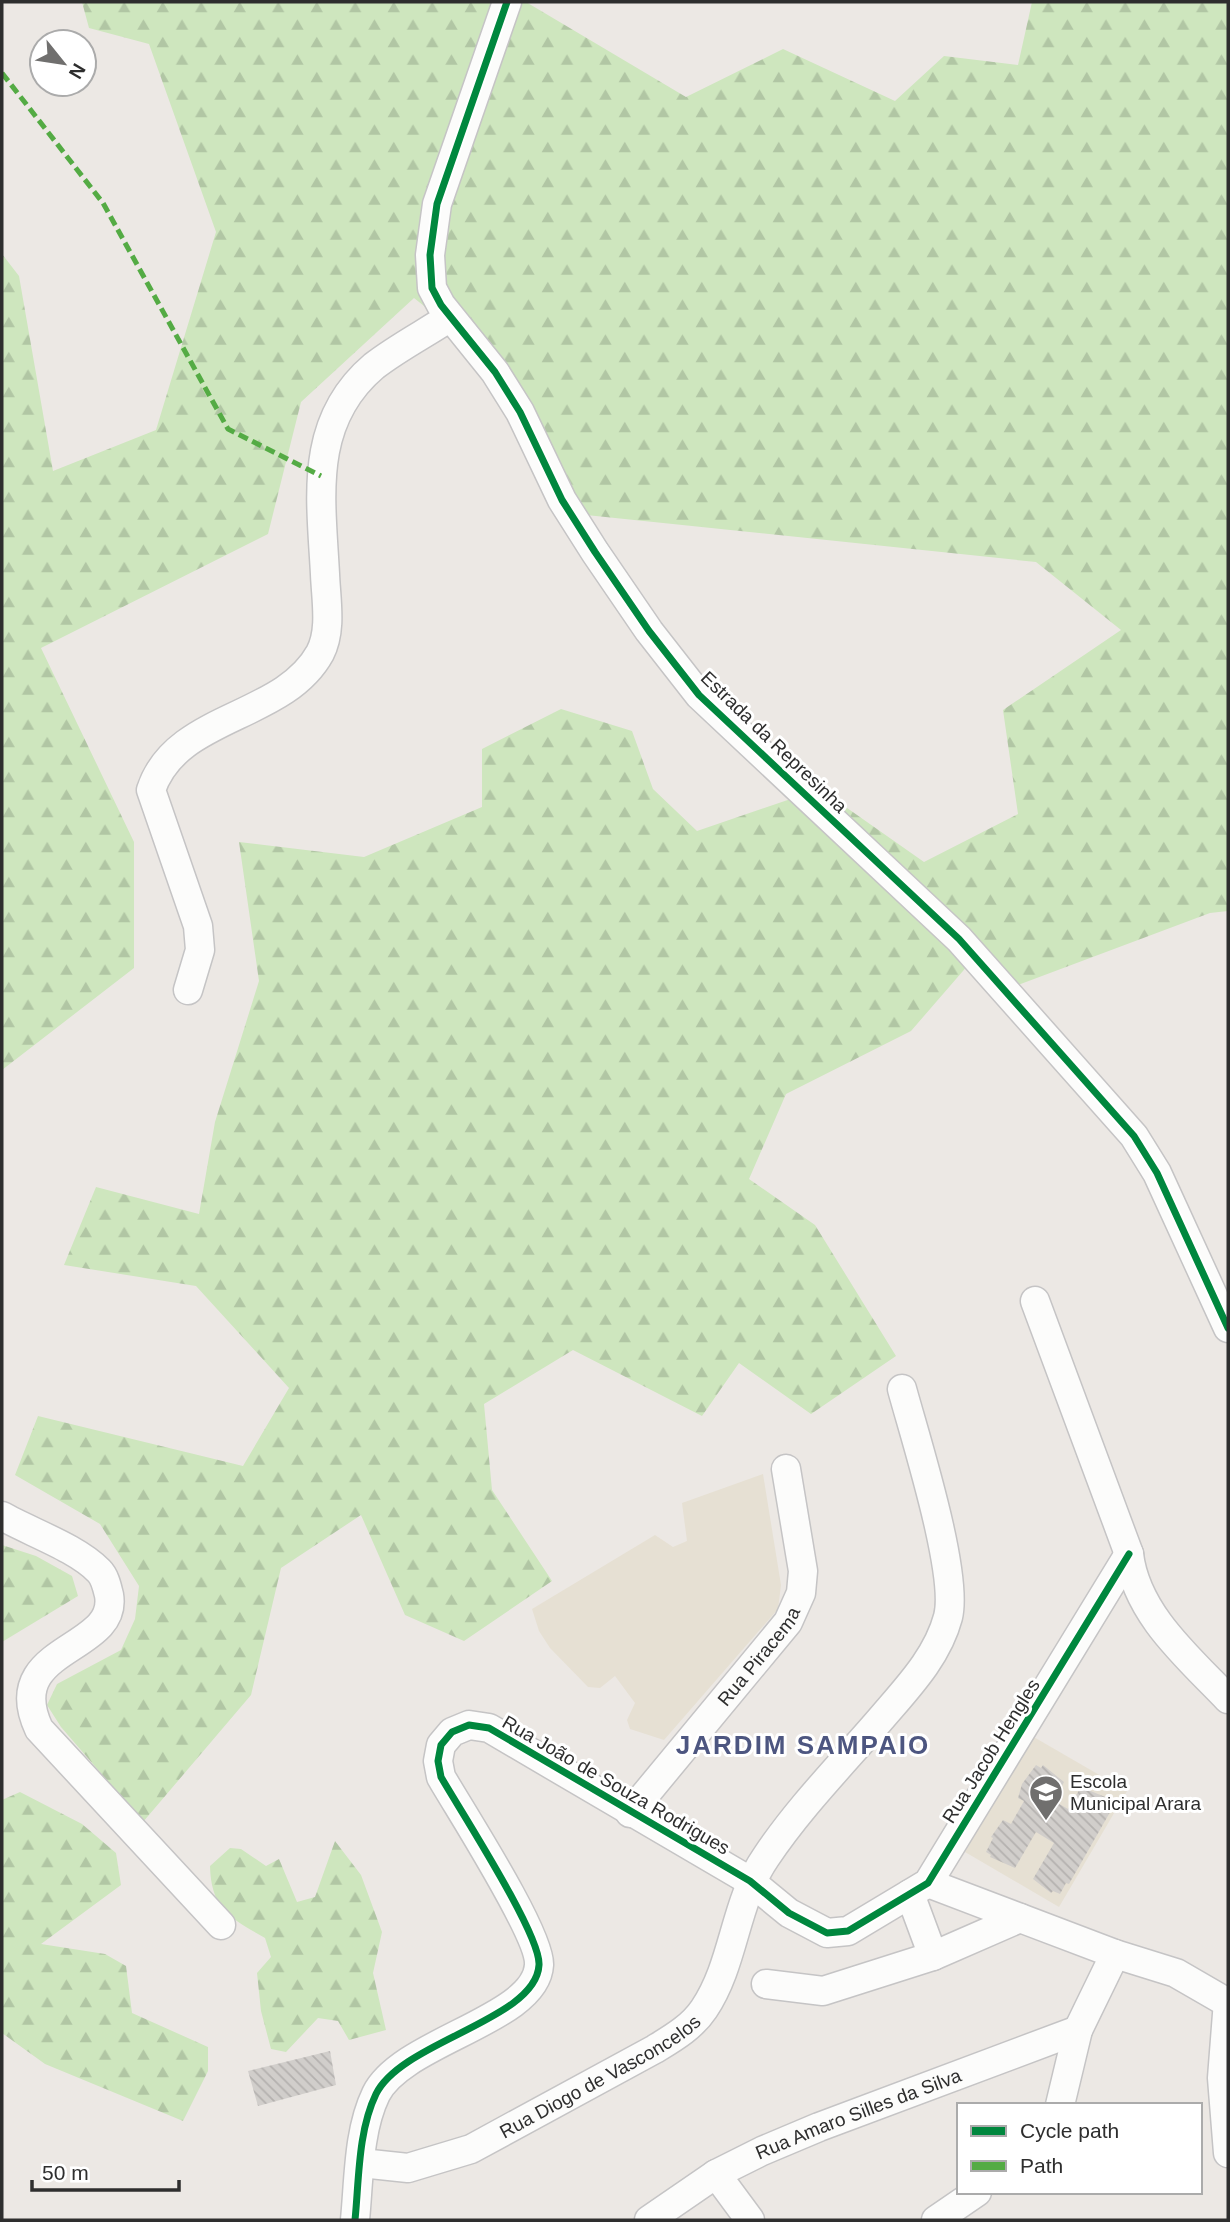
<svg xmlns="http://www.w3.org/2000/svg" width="1230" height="2222" viewBox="0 0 1230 2222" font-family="Helvetica,sans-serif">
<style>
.education{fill:#e6e0d3}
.forest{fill:url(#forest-firs)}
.building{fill:url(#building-back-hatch)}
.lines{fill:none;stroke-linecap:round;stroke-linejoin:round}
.minor-casing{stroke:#c5c4c5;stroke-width:31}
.minor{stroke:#fcfcfb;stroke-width:28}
.quiet{stroke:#54ab44;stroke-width:5;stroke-dasharray:10 5;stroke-linecap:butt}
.cycleway-casing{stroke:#fff;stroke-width:11}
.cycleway{stroke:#00873e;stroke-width:7}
.labels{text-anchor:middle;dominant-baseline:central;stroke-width:6;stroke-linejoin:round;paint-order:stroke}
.street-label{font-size:19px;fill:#2e2e2e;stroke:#fff}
.poi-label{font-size:19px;fill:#2e2e2e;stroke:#fff;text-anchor:start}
.district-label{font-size:26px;font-weight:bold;letter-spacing:2px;fill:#4d5680;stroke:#fff}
</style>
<defs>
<pattern id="forest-firs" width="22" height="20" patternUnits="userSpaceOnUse" patternTransform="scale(1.75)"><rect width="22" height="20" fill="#cee6be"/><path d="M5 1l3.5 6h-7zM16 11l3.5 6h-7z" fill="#b1c6a4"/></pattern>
<pattern id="building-back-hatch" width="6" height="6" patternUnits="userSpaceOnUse" patternTransform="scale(1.75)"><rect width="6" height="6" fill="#d1cecb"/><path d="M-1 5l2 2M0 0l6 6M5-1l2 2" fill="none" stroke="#b4b1af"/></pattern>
</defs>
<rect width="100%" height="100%" fill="#ece8e4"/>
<g class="education">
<path d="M763 1474 781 1585 778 1609 664 1740 630 1729 627 1720 635 1703 615 1676 600 1688 588 1687 550 1648 539 1631 532 1609 655 1535 673 1547 687 1541 682 1503Z"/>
<path d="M1032 1736 1127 1791 1059 1907 965 1852Z"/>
</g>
<g class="forest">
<path d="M82 2H526L686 97 783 49 895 101 944 56 1018 65 1032 2H1228V911L1210 913 1015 986 982 949 911 1031 786 1094 749 1179 815 1225 896 1356 811 1414 739 1363 702 1416 573 1350 484 1404 492 1490 552 1581 464 1641 405 1615 361 1515 281 1568 251 1695 143 1822 61 1727 47 1705 57 1684 121 1650 135 1619 139 1586 100 1524 15 1475 38 1416 243 1466 289 1388 196 1286 64 1265 96 1187 199 1214 215 1122 259 981 239 842 364 857 482 807V749L561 709 632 731 653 789 697 831 820 789 924 862 1018 814 1003 710 1121 630 1036 562 567 513 483 353 414 298 301 402 268 534 41 648 134 842V968L2 1070V254L19 276 53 471 156 430 216 232 149 44 89 28Z"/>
<path d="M2 1545 36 1556 72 1576 78 1596 2 1642Z"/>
<path d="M20 1792 82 1824 116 1853 121 1885 41 1944 105 1954 126 1966 132 2013 208 2047V2071L183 2121 45 2064 2 2033V1800Z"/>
<path d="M335 1841 361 1875 382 1932 373 1973 386 2030 349 2040 338 2021 318 2018 286 2052 271 2049 261 2011 257 1973 271 1957 265 1938C230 1918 211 1909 210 1866L230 1848 241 1849 266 1866 279 1859 297 1902 315 1897Z"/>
</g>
<g class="building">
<path d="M1036 1765 1041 1768 1043 1765 1064 1782 1054 1801 1068 1809 1081 1787 1110 1799 1107 1803 1113 1807 1069 1884 1066 1883 1060 1894 1053 1891 1051 1893 1033 1879 1054 1843 1036 1832 1015 1868 990 1857 991 1855 986 1852 993 1838 991 1837 1003 1820 1011 1824 1024 1801 1018 1798 1022 1784Z"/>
<path d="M330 2051 336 2085 258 2106 248 2071Z"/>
</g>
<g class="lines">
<g class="minor-casing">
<g id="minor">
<path d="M507 2 437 204 430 255 432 288 441 305 495 372 520 412 562 500 595 552 649 631 699 695 959 939 1134 1136 1157 1173 1228 1328"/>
<path d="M188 990 200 950 198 926 151 790C176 714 283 720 320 653 332 630 326 600 325 574 321 498 308 422 374 366 397 348 426 333 450 317"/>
<path d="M1035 1301 1129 1554C1136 1614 1189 1658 1228 1699"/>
<path d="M2 1516C30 1532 77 1548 99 1571 105 1577 107 1587 109 1595 119 1652 0 1646 39 1729L221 1925"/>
<path id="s1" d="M630 1813 788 1622 801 1593 803 1571 786 1469"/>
<path d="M928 1883 1115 1954 1176 1973 1228 2003"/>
<path d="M933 1956 1020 1918"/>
<path d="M766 1984 823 1991 933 1956 910 1894"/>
<path d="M1228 2001 1222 2078 1228 2153"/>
<path d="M1060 2105 1078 2030 1115 1954"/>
<path id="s2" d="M361 2163 408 2168 471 2149 655 2049C673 2038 692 2027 704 2009 735 1963 734 1903 766 1857 800 1806 845 1761 885 1714 910 1685 938 1655 948 1617 959 1574 915 1437 902 1389"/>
<path d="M716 2174 750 2220"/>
<path d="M355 2220C359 2180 358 2131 376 2094 402 2041 536 2020 539 1965 541 1935 460 1810 441 1777L438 1761 441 1745 452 1732 469 1725 489 1728 750 1881 789 1913 827 1933 848 1931 928 1883 1129 1554"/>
<path id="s3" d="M649 2220 716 2174 762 2151 819 2127 1078 2030"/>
<path d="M936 2220 977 2192"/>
</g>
</g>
<use href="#minor" class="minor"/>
<path class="quiet" d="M2 73 103 203 228 429 321 476"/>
<g class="cycleway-casing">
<g id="cycleway">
<path d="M507 2 437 204 430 255 432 288 441 305 495 372 520 412 562 500 595 552 649 631 699 695 959 939 1134 1136 1157 1173 1228 1328"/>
<path d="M355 2220C359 2180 358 2131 376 2094 402 2041 536 2020 539 1965 541 1935 460 1810 441 1777L438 1761 441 1745 452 1732 469 1725 489 1728 750 1881 789 1913 827 1933 848 1931 928 1883 1129 1554"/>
</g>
</g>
<use href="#cycleway" class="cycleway"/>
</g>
<defs>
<g id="school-pin" transform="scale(1.75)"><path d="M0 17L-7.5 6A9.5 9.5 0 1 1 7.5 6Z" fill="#706f6e" stroke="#fff"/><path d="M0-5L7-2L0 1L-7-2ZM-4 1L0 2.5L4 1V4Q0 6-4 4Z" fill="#fff"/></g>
</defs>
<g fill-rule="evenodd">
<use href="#school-pin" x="1046" y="1792"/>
</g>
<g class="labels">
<g class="street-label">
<text transform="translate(774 742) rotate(44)">Estrada da Represinha</text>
<text stroke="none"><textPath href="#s1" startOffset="203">Rua Piracema</textPath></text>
<text transform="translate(991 1751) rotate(-58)">Rua Jacob Hengles</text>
<text transform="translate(616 1785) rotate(30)">Rua João de Souza Rodrigues</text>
<text stroke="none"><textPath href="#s2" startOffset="261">Rua Diogo de Vasconcelos</textPath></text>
<text stroke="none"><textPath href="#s3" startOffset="236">Rua Amaro Silles da Silva</textPath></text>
</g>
<g class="poi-label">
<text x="1070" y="1781">Escola<tspan x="1070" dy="22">Municipal Arara</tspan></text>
</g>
<g class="district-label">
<text x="803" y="1745">JARDIM SAMPAIO</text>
</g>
</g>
<rect width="1230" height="2222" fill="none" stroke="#2e2e2e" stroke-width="7"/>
<rect x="957" y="2103" width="245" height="91" fill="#ffffff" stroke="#ababab" stroke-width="2"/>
<rect x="971" y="2126" width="35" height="10" fill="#00873e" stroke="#ababab" stroke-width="2"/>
<text x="1020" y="2138" font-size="21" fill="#2e2e2e">Cycle path</text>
<rect x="971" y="2161" width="35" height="10" fill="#54ab44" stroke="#ababab" stroke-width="2"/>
<text x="1020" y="2173" font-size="21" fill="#2e2e2e">Path</text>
<g transform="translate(63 63) rotate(120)"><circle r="33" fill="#ffffff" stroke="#ababab" stroke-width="2"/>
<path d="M0-5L12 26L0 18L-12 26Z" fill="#706f6e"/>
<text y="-10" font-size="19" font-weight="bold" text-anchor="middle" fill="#2e2e2e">N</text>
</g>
<path d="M32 2180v10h147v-10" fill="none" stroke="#2e2e2e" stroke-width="3.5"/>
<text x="42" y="2180" font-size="21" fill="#2e2e2e" stroke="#ffffff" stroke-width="5" paint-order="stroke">50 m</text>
</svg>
